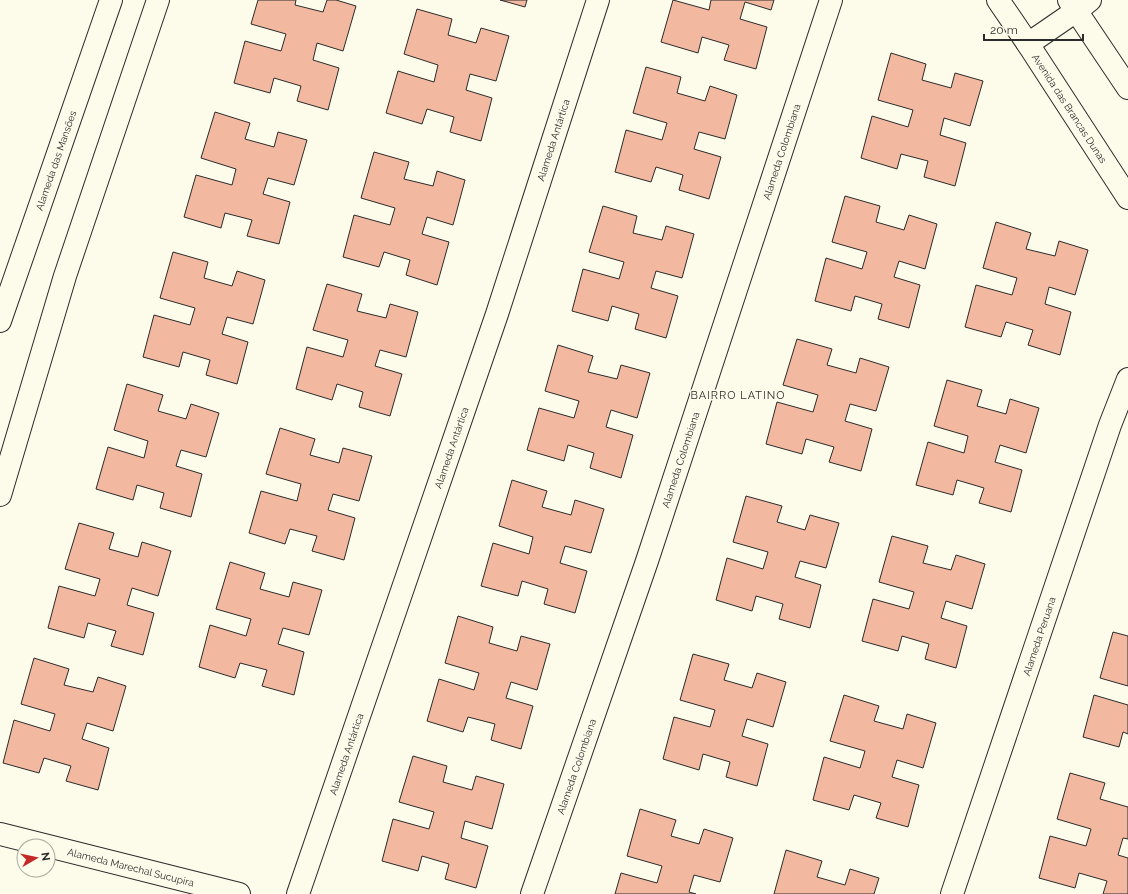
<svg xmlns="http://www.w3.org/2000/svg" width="1128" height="894" viewBox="0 0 1128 894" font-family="Raleway,sans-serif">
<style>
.building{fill:#f2b8a0;stroke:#2b2b2b}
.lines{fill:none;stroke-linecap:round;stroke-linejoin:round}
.minor-casing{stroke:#2b2b2b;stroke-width:24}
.major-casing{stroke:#2b2b2b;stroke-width:24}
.minor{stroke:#fdfbea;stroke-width:22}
.major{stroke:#fdfbea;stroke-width:22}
.labels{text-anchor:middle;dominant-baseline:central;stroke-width:3;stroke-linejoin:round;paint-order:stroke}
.street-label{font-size:10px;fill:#2b2b2b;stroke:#fdfbea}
.neighbourhood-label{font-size:11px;letter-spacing:1px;fill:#2b2b2b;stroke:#fdfbea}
</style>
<rect width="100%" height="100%" fill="#fdfbea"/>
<g class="building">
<path d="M258 0H296L295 5 323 12 327 0H336L356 6 343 51 317 43 313 60 339 68 328 110 297 101 301 86 274 78 270 93 234 83 245 41 281 51 286 34 251 24Z"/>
<path d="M500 0H527L525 7Z"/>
<path d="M673 0 709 10 711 0H774L771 10 745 2 740 19 767 27 756 69 724 60 729 45 702 37 698 53 661 42Z"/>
<path d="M417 9 452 19 448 35 476 43 481 28 509 36 496 81 470 74 466 90 492 98 481 141 450 132 454 117 427 109 422 124 386 113 398 71 434 82 438 65 404 54Z"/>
<path d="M891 53 926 64 922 80 951 88 955 73 983 81 970 126 944 118 940 135 966 143 955 186 924 177 928 161 901 154 897 169 861 158 872 116 908 127 913 110 878 100Z"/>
<path d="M646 67 681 77 677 93 705 101 710 86 737 95 725 139 699 132 694 149 721 157 709 199 679 190 683 175 656 167 651 182 615 172 626 130 662 140 667 123 633 113Z"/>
<path d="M215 112 250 123 245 139 274 147 278 132 307 140 294 185 268 178 263 194 290 202 279 244 247 236 252 220 225 213 221 228 184 217 196 175 232 185 236 169 201 158Z"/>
<path d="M374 152 409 162 404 179 433 186 437 171 465 180 453 225 427 217 422 234 449 242 437 285 406 275 410 260 384 252 379 267 343 257 354 215 390 225 395 208 361 198Z"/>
<path d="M845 196 880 206 876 222 904 230 909 215 937 224 925 269 899 261 894 277 920 285 909 328 878 319 882 304 855 296 851 311 815 301 826 258 862 269 867 252 832 242Z"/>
<path d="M603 206 637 216 633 233 662 240 666 226 694 234 682 278 656 271 651 288 678 296 666 338 635 329 639 314 612 306 608 321 572 311 583 269 619 279 624 262 589 252Z"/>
<path d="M996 222 1031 233 1026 249 1055 256 1059 241 1088 250 1075 295 1049 287 1045 304 1071 312 1060 355 1028 345 1033 330 1006 322 1001 337 965 327 976 285 1012 295 1017 278 983 268Z"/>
<path d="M173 252 208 262 204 278 232 286 237 271 265 280 253 324 227 317 222 334 248 342 237 384 206 375 210 360 183 352 179 367 143 357 154 315 190 325 195 308 160 298Z"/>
<path d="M327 284 362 294 357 311 386 318 390 304 418 312 406 357 380 350 375 366 402 374 390 416 359 407 363 392 337 384 332 400 296 389 307 347 343 357 348 340 313 330Z"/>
<path d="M797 339 832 349 827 365 856 373 860 358 889 367 876 411 850 404 845 421 872 429 861 471 829 462 834 447 806 439 802 454 766 444 777 402 813 412 818 395 783 385Z"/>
<path d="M558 345 593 356 588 372 617 379 621 365 650 373 637 418 611 410 606 427 633 435 621 478 590 468 594 453 568 445 564 461 527 450 539 408 574 418 579 401 545 391Z"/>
<path d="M947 380 982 390 977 406 1006 414 1010 399 1039 408 1026 453 1000 445 995 462 1022 470 1011 512 979 503 984 488 957 480 953 495 916 485 928 442 964 453 968 436 934 426Z"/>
<path d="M127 384 163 395 158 411 186 419 191 404 219 413 206 457 181 450 176 466 202 474 191 517 160 508 164 493 137 485 133 500 96 489 108 447 144 458 148 441 114 430Z"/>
<path d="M280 428 315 439 310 455 339 463 343 448 372 456 359 501 333 494 328 510 355 518 344 560 312 551 317 536 290 529 285 544 249 533 261 491 297 501 301 484 266 474Z"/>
<path d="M512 480 547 491 542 507 571 515 575 500 604 509 591 553 565 546 560 563 587 571 575 613 544 604 548 589 522 581 518 596 481 586 493 543 529 554 533 537 499 526Z"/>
<path d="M746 496 782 506 777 522 805 530 810 515 839 523 826 568 800 561 795 577 821 585 810 628 779 619 783 604 756 596 752 611 716 600 727 558 763 569 768 552 733 542Z"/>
<path d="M79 523 114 533 109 549 138 557 142 542 171 551 158 596 132 588 127 605 154 613 143 655 111 646 116 631 88 623 84 638 48 628 59 586 95 596 100 579 65 569Z"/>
<path d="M892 536 928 546 923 563 951 570 956 555 985 564 972 609 946 601 941 618 967 626 956 668 925 659 929 644 902 636 898 651 862 641 873 599 909 609 914 592 879 582Z"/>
<path d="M230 562 265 573 260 589 289 597 293 582 322 590 309 635 283 628 278 644 304 652 294 695 262 686 267 670 240 663 235 678 199 667 210 625 246 636 251 619 216 609Z"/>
<path d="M458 616 493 627 489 643 517 651 521 636 550 644 537 690 511 682 506 698 533 706 521 749 491 740 495 724 468 717 463 732 427 721 439 679 474 690 479 673 445 663Z"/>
<path d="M1113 632 1128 636V686L1100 678Z"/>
<path d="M693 654 729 664 724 680 752 688 757 673 786 682 773 727 747 719 742 736 768 744 757 786 726 777 730 762 703 754 699 770 663 759 674 717 710 727 715 710 680 700Z"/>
<path d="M34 658 69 669 64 685 93 692 98 677 126 686 113 731 87 723 82 739 109 748 98 790 66 781 71 766 44 758 39 773 3 763 14 720 50 731 55 714 21 704Z"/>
<path d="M844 695 879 706 874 721 903 729 907 714 936 723 923 768 897 760 892 777 919 785 908 827 876 818 881 803 854 795 849 810 813 800 824 757 860 768 865 751 830 741Z"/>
<path d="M1094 695 1128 705V734L1123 732 1119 747 1083 737Z"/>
<path d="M413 756 447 766 443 782 472 790 476 776 504 784 492 829 465 821 461 838 488 846 476 888 445 879 449 864 422 856 418 871 382 861 393 819 429 829 434 812 399 802Z"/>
<path d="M1070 773 1105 783 1100 799 1128 807V839L1123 838 1118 855 1128 858V894H1103L1107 881 1079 873 1075 888 1039 878 1050 836 1086 846 1091 829 1057 819Z"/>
<path d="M640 809 676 820 671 836 699 844 704 829 733 838 720 882 694 875 689 892 696 894H615L621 873 657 883 662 866 627 856Z"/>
<path d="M786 850 822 861 817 877 845 885 850 869 879 878 874 894H774Z"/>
</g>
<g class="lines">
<g class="minor-casing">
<g id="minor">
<path d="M1028 44 1076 11 1090 0"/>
<path id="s1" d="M0 321 111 0"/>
<path d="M0 495 65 276 158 0"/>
<path id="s2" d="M0 834 239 894"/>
<path id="s3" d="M298 894 497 314 598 0"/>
<path id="s4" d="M532 894 647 561 831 0"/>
<path id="s5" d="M952 894 1110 425 1128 379"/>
</g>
</g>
<g class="major-casing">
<g id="major">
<path id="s6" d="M998 0 1028 44 1128 198"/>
<path d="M1069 0 1128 88"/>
</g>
</g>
<use href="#minor" class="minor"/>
<use href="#major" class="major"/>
</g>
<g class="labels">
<g class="street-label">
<text stroke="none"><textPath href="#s6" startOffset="130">Avenida das Brancas Dunas</textPath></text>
<text stroke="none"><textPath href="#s3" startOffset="796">Alameda Antártica</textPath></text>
<text stroke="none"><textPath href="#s4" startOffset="783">Alameda Colombiana</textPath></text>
<text stroke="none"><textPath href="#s1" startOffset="170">Alameda das Mansões</textPath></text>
<text stroke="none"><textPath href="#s3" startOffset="472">Alameda Antártica</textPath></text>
<text stroke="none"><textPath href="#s4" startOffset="459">Alameda Colombiana</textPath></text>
<text stroke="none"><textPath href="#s5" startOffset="272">Alameda Peruana</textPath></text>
<text stroke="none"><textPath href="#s3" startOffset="148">Alameda Antártica</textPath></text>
<text stroke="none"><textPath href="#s4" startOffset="135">Alameda Colombiana</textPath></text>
<text stroke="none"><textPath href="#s2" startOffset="135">Alameda Marechal Sucupira</textPath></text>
</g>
<g class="neighbourhood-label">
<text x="738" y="395">BAIRRO LATINO</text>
</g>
</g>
<g transform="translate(36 858) rotate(81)"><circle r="19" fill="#fdfbea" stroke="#a9a89e"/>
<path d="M0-3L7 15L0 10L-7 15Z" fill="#c62828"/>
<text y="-6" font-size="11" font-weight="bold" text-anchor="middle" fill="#2b2b2b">N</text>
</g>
<path d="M984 34v6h99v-6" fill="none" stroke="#2b2b2b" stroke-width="2"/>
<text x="990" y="34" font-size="12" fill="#2b2b2b" stroke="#fdfbea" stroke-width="3" paint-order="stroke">20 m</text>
</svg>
